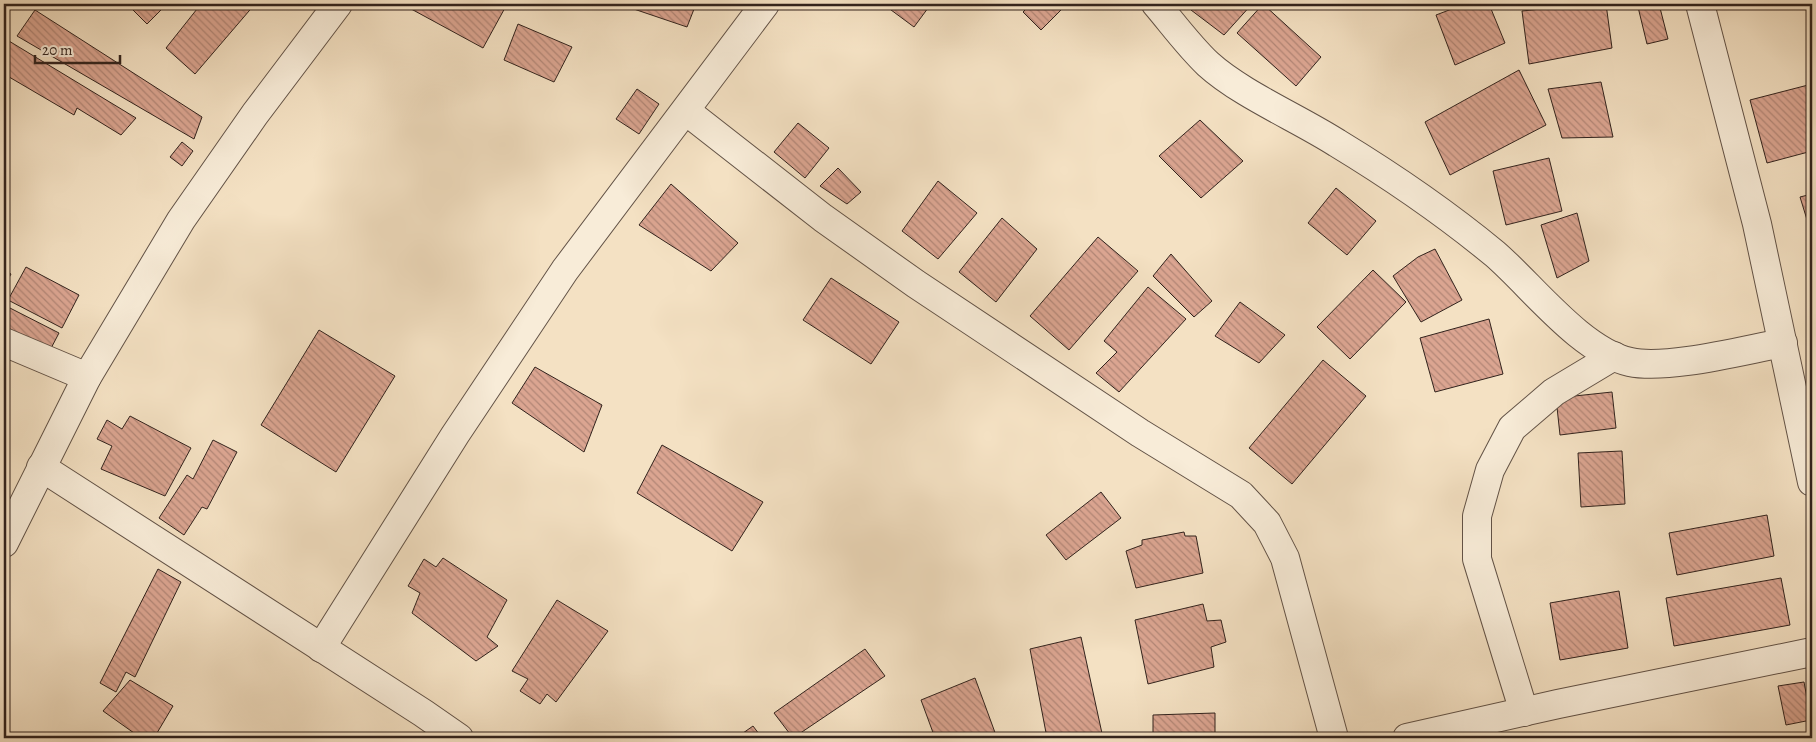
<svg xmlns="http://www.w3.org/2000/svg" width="1816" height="742" viewBox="0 0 1816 742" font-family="Alegreya,serif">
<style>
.building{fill:url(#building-back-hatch);stroke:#32231d}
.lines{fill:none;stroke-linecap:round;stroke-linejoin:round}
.street-casing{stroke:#625246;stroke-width:30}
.street{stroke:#f8ecd8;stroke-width:28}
</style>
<defs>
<pattern id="building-back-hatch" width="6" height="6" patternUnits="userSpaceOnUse" patternTransform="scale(1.25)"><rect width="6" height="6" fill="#dba591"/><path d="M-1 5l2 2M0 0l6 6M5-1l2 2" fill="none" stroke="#b28676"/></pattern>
</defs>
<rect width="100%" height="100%" fill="#f4e1c3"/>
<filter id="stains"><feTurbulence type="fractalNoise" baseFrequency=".004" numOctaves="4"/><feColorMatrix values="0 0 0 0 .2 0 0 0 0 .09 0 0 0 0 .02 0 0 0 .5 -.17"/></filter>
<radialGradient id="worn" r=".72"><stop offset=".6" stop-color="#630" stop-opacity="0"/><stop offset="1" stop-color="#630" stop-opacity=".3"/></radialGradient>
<g class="building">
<path d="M127 4H167L147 24Z"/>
<path d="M201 4H255L195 74 166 48Z"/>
<path d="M402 4H502L506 6 483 48Z"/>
<path d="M619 4H696L687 27Z"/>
<path d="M883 4H931L914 27Z"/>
<path d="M1031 4H1061L1064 7 1041 30 1023 12Z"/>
<path d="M1197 4H1252L1224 35 1191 10Z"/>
<path d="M1263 4 1321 57 1296 86 1237 33Z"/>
<path d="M1465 4H1489L1505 43 1455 65 1436 15Z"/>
<path d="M1589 4H1606L1612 48 1529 64 1522 11Z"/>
<path d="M1650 4H1659L1668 39 1647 44 1638 7Z"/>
<path d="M35 10 202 117 194 139 17 36Z"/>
<path d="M518 24 572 47 554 82 504 60Z"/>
<path d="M4 38 136 118 121 135 77 108 74 115 4 74Z"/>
<path d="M1519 70 1546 125 1450 175 1425 122Z"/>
<path d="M1601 82 1613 137 1562 138 1548 89Z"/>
<path d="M1812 84V151L1767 163 1750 100Z"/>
<path d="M637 89 659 104 639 134 616 119Z"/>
<path d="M1200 120 1243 161 1201 198 1159 156Z"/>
<path d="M798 123 829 148 805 178 774 152Z"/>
<path d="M182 142 193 151 182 166 170 157Z"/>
<path d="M1549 158 1562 211 1506 225 1493 171Z"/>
<path d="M838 168 861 192 847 204 820 186Z"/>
<path d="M938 181 977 213 938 259 902 231Z"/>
<path d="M671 184 738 243 711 271 639 225Z"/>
<path d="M1336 188 1376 221 1347 255 1308 223Z"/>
<path d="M1812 194V236L1800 197Z"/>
<path d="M1577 213 1589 261 1557 278 1541 225Z"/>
<path d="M1002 218 1037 249 996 302 959 272Z"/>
<path d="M1098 237 1138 271 1069 350 1030 316Z"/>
<path d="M1435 249 1462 300 1421 322 1393 276 1418 257Z"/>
<path d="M1171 254 1212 301 1194 317 1153 276Z"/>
<path d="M26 267 79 295 62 328 8 300Z"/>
<path d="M4 270 11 274 4 287Z"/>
<path d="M1373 270 1406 302 1350 359 1317 327Z"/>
<path d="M831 278 899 322 871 364 803 320Z"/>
<path d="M1148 287 1186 319 1119 392 1096 373 1117 352 1104 341Z"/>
<path d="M1240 302 1285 335 1259 363 1215 336Z"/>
<path d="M6 306 59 333 48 354 4 332Z"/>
<path d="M1489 319 1503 374 1435 392 1420 338Z"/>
<path d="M319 330 395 376 336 472 261 425Z"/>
<path d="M1323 360 1366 396 1292 484 1249 448Z"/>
<path d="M535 367 602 405 584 452 512 403Z"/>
<path d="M1612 392 1616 428 1560 435 1556 398Z"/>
<path d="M130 416 191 448 165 496 101 469 112 446 97 439 107 420 122 429Z"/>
<path d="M213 440 237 452 207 509 202 507 184 535 159 518 187 475 193 479Z"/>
<path d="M662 445 763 502 732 551 637 493Z"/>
<path d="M1622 451 1625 504 1581 507 1578 453Z"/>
<path d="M1101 492 1121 518 1066 560 1046 535Z"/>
<path d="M1767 515 1774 556 1677 575 1669 533Z"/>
<path d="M1184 532 1185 536H1196L1203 573 1136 588 1126 551 1142 545V540Z"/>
<path d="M443 558 507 600 487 637 498 646 476 661 412 613 420 593 408 586 424 559 436 567Z"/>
<path d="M158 569 181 582 135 677 126 672 116 692 100 683Z"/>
<path d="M1781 578 1790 625 1674 646 1666 598Z"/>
<path d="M1619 591 1628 648 1560 660 1550 603Z"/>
<path d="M557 600 608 631 556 702 547 694 540 704 520 691 528 679 512 671Z"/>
<path d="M1203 604 1207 621 1221 620 1226 642 1211 647 1214 667 1148 684 1135 620Z"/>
<path d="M1081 637 1103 738H1047L1030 649Z"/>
<path d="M865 649 885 676 793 738 774 713Z"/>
<path d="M975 678 997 738H935L921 700Z"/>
<path d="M130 680 173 706 154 738H141L103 711Z"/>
<path d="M1804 682 1811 720 1786 725 1778 686Z"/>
<path d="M1215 713V738H1153V715Z"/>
<path d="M753 726 762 738H736Z"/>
<path d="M1623 733 1625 738H1606Z"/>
</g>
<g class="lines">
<g class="street-casing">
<g id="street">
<path d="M1156 4C1173 24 1189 46 1208 64 1241 94 1298 118 1337 143 1388 174 1449 216 1495 254 1532 286 1581 351 1630 362 1668 370 1744 350 1783 343"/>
<path d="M1700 4 1757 224 1812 482"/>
<path d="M686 111 823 218 916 284 1140 433 1241 495 1267 523 1285 558 1334 738"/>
<path d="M4 342 87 377"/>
<path d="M41 467 423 713 459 738"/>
<path d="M4 543 87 377 181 220 255 114 338 4"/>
<path d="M321 648 455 435 565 270 765 4"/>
<path d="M1524 712 1477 559V516L1490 470 1512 428 1554 392 1614 356"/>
<path d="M1407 738 1558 704 1812 652"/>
</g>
</g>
<use href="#street" class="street"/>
</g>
<rect width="1816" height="742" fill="none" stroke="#f4e1c3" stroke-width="20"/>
<rect x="5" y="5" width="1806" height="732" fill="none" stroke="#32231d" stroke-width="2.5"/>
<rect x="10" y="10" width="1796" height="722" fill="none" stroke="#32231d"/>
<path d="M35 55v8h85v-8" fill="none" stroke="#32231d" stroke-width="2.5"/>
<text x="42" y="55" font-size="15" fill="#32231d" stroke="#f8ecd8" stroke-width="4" paint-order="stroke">20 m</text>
<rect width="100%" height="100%" filter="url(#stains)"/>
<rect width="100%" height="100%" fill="url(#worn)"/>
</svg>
